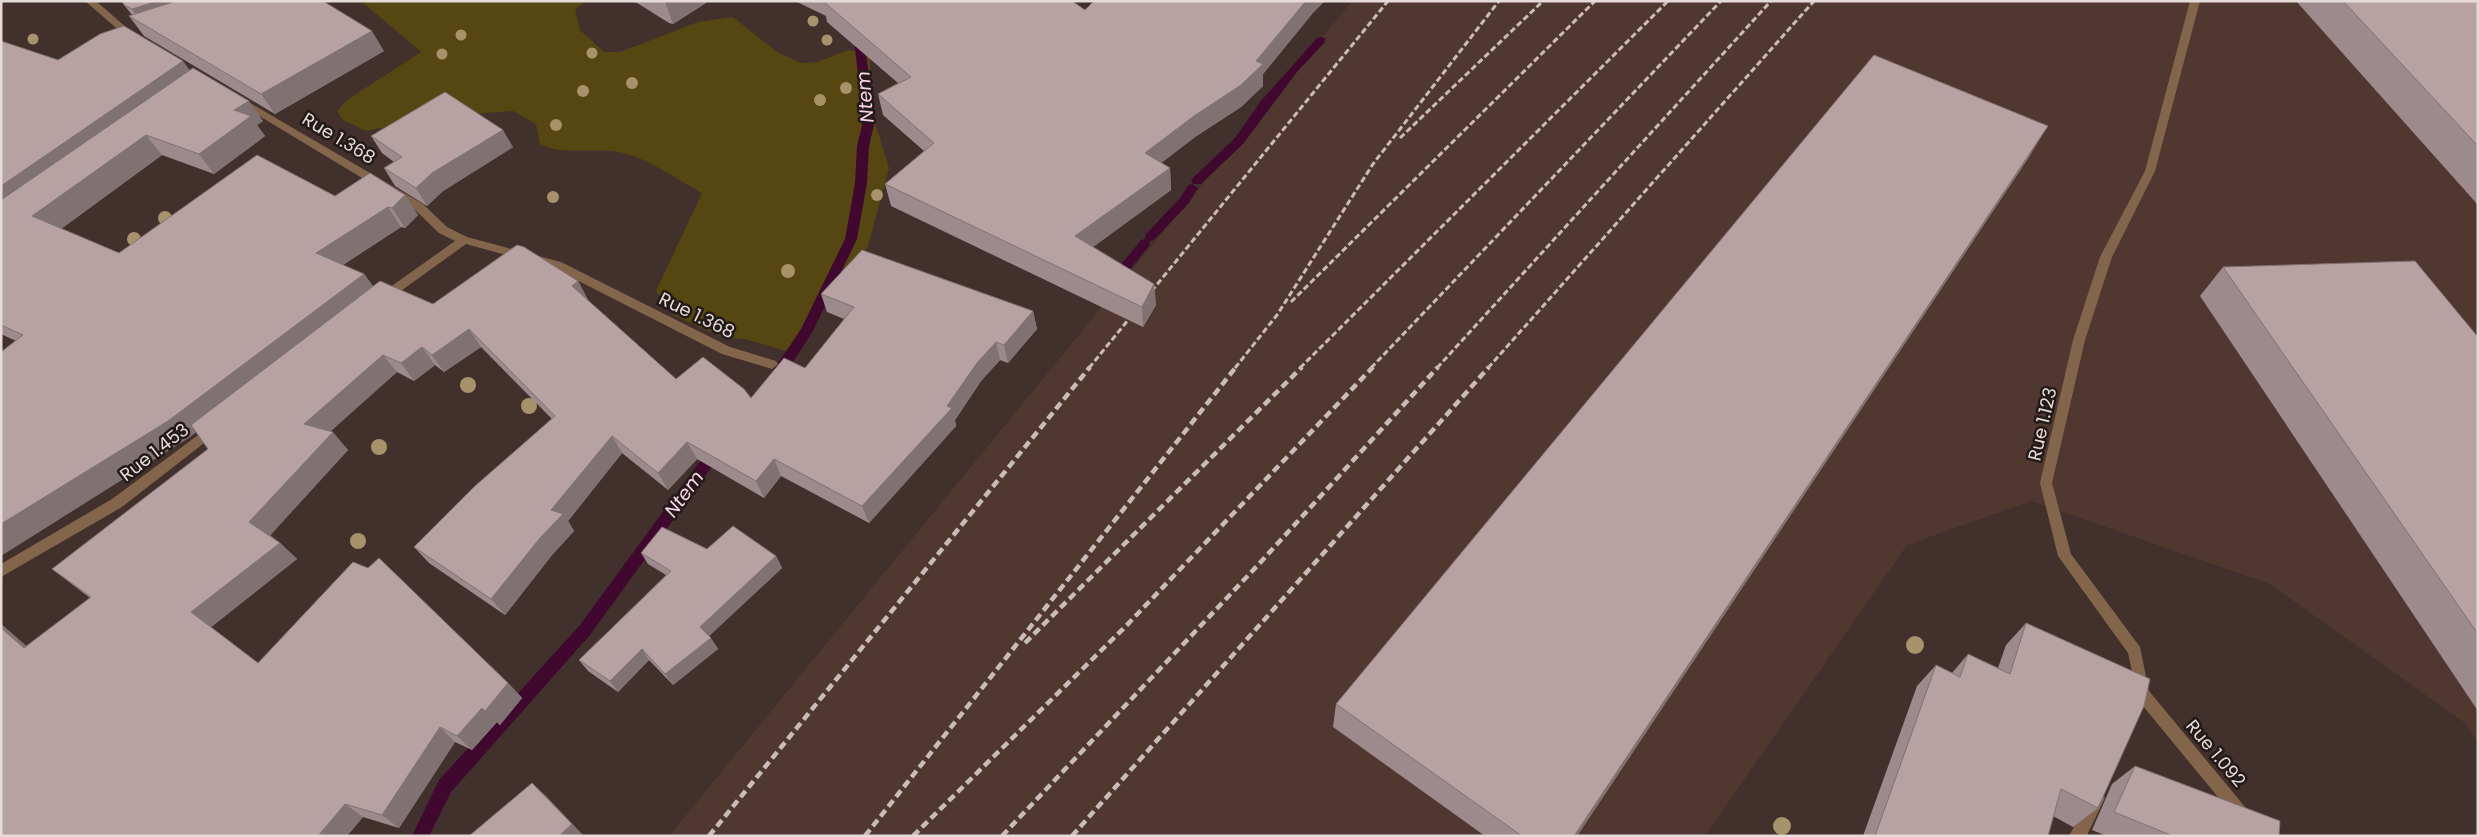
<svg xmlns="http://www.w3.org/2000/svg" width="2479" height="837" viewBox="0 0 2479 837" font-family="Poppins,sans-serif">
<style>
.built{fill:#503831}
.green{fill:#564611}
.lines{fill:none;stroke-linecap:round;stroke-linejoin:round}
.stream{fill:#40082f;fill-rule:evenodd}
.street{fill:#82654a;fill-rule:evenodd}
.rail-far1{stroke:#c8bcb9;stroke-width:3;stroke-dasharray:6 3;stroke-linecap:butt}
.rail{stroke:#c8bcb9;stroke-width:4.5;stroke-dasharray:8 4.5;stroke-linecap:butt}
.tree{fill:#a7926b}
.wall{fill:#9d8a8c}
.shaded-wall{fill:#807172}
.building{fill:#b7a1a3;stroke:#807172}
.labels{text-anchor:middle;dominant-baseline:central;stroke-width:5;stroke-linejoin:round;paint-order:stroke}
.street-label{font-size:18px;fill:#e6dbd8;stroke:#221a18}
.water-label{font-size:19px;font-style:italic;fill:#ffd2eb;stroke:#221a18}
</style>
<rect width="100%" height="100%" fill="#41302b"/>
<path class="built" d="M1352 1H2478V742L2465 723 2270 584 2031 501 1907 545 1705 836H669Z"/>
<path class="green" d="M361 1H586L575 10 580 30 604 52H620L698 22 733 17 777 52 801 63 817 62 848 50 870 54V106L889 168 868 246 814 315 793 353 745 339 724 338 675 316 656 291 702 193C680 181 647 158 623 153 596 146 565 157 540 144L536 124 513 111 441 116 366 131 343 120 337 111 347 100 421 52Z"/>
<g class="lines">
<g class="stream">
<path d="M855 31 864 38 875 121 869 146 867 183 857 239 813 331 782 379 777 380 770 375 801 329 845 239 855 183 857 146 863 121 854 39 850 34Z"/>
<path d="M1321 37 1325 38V42L1297 72 1243 144 1201 184H1193L1191 181 1193 178 1235 138 1261 101 1317 38Z"/>
<path d="M1192 184 1198 188 1189 203 1154 240 1150 241 1149 246 1118 284H1110L1108 281 1110 278 1141 240 1145 239 1146 234 1181 197 1188 185Z"/>
<path d="M719 445 724 447 726 451 713 465 590 635 451 792 429 836H412L439 780 580 625 703 457Z"/>
</g>
<g class="street">
<path d="M85 1H96L135 35V39H129Z"/>
<path d="M2190 1H2200L2155 171 2112 257 2085 340 2052 483 2071 554 2140 647 2149 691 2265 831 2268 836H2250L2138 700 2128 653 2058 556 2040 483 2073 340 2100 257 2145 171Z"/>
<path d="M240 97 423 204 447 227 467 237 561 262 730 347 776 361 778 364 772 369 722 354 553 268 466 244 387 301H379L377 298 379 295 455 241 439 233 415 210 236 102 235 100Z"/>
<path d="M213 424 217 425 219 429 217 433 122 507 1 577V564L112 499Z"/>
<path d="M2097 791 2102 793 2105 798 2088 833 2087 836H2069L2092 793Z"/>
</g>
<g class="rail-far1">
<path d="M1400 138 1543 1"/>
<path d="M1291 302 1595 1"/>
<path d="M1089 368 1388 1"/>
<path d="M1235 368 1277 315 1373 164 1499 1"/>
<path d="M1300 368 1668 1"/>
<path d="M1371 368 1721 1"/>
<path d="M1437 368 1771 1"/>
<path d="M1488 368 1814 1"/>
</g>
<g class="rail">
<path d="M1025 643 1302 367"/>
<path d="M709 836 1090 367"/>
<path d="M865 836 1236 367"/>
<path d="M913 836 1125 627 1373 367"/>
<path d="M1002 836 1258 565 1438 367"/>
<path d="M1072 836 1489 367"/>
</g>
</g>
<g class="tree">
<circle cx="813" cy="21" r="5.5"/>
<circle cx="461" cy="35" r="5.5"/>
<circle cx="33" cy="39" r="5.5"/>
<circle cx="827" cy="40" r="5.5"/>
<circle cx="592" cy="53" r="5.5"/>
<circle cx="442" cy="54" r="5.5"/>
<circle cx="632" cy="83" r="6"/>
<circle cx="846" cy="88" r="6"/>
<circle cx="583" cy="91" r="6"/>
<circle cx="820" cy="100" r="6"/>
<circle cx="556" cy="125" r="6"/>
<circle cx="877" cy="195" r="6"/>
<circle cx="553" cy="197" r="6"/>
<circle cx="165" cy="218" r="7"/>
<circle cx="134" cy="239" r="7"/>
<circle cx="788" cy="271" r="7"/>
<circle cx="468" cy="385" r="8"/>
<circle cx="529" cy="406" r="8"/>
<circle cx="379" cy="447" r="8"/>
<circle cx="358" cy="541" r="8"/>
<circle cx="1915" cy="645" r="9"/>
<circle cx="1782" cy="826" r="9"/>
</g>
<g class="wall">
<path d="M634 1H709L673 24 669 23Z"/>
<path d="M795 1H1072L1085 10 1312 14 1263 74V86L1241 107 1195 137 1161 163 1170 168 1171 190 1093 247 1154 284 1156 305 1143 327 891 206 885 184 924 151 883 115 878 94 898 83 827 22 826 16Z"/>
<path d="M2296 1H2478V205Z"/>
<path d="M124 5 384 51 275 114 144 36 129 16 132 15Z"/>
<path d="M1 41 58 60 190 71 263 121 257 125 265 136 214 174 162 155 61 229 119 253 335 196 370 173 418 215 405 228 401 227 343 265 364 274 373 286 433 304 578 281 588 300H587L676 379 751 398 805 368 844 319 827 312 821 294 1033 311 1037 329 1008 363 1000 360 981 381 955 420 956 426 869 523 781 476 764 498 697 459 668 490 622 453 568 521 574 531 552 555 505 615 429 563 414 547 552 419 481 347 444 372 435 365 414 381 397 372 330 431 348 450 270 535 280 543 297 559 211 627 258 663 508 683 522 698 500 725 497 722 472 750 455 742 399 828 363 817 347 836H1V624L26 646 90 598 52 569 208 449 196 432 187 439 16 341 1 334Z"/>
<path d="M371 136 513 147 443 191 427 206 395 186 384 168 394 162 382 153Z"/>
<path d="M2031 154 1577 836H1485L1333 727 1336 704Z"/>
<path d="M2223 267 2478 337V711L2200 296Z"/>
<path d="M707 549 776 556 782 568 709 636 718 649 673 685 649 660 618 692 588 671 579 660 666 575 648 564 641 553Z"/>
<path d="M2026 623 2098 808 2073 827 2053 816 2048 836H1863L1917 686 1936 665 1952 673 1968 654 1998 668 2006 645Z"/>
<path d="M2135 766 2279 836H2107L2092 830 2112 784Z"/>
</g>
<g class="shaded-wall">
<path d="M158 1H225L143 24 132 9Z"/>
<path d="M667 1H709L673 24 665 2Z"/>
<path d="M1306 1H1325L1312 14 1263 74V86L1241 107 1195 137 1147 174 1145 153 1194 116 1256 61Z"/>
<path d="M372 31 384 51 275 114 261 94Z"/>
<path d="M183 61 198 81 1 219V186Z"/>
<path d="M249 101 263 121 257 125 265 136 214 174 199 154 234 110Z"/>
<path d="M2048 126 2031 154 1577 836H1574Z"/>
<path d="M503 130 513 147 443 191 427 206 416 188 432 173Z"/>
<path d="M146 135 162 155 51 236 32 216Z"/>
<path d="M1170 168 1171 190 1078 258 1075 236Z"/>
<path d="M405 195 418 215 405 228 392 208Z"/>
<path d="M388 207 401 227 330 273 316 253Z"/>
<path d="M364 274 378 293 187 439 1 556V524Z"/>
<path d="M578 281 588 300 582 304 572 286Z"/>
<path d="M1154 284 1156 305 1143 327 1142 307Z"/>
<path d="M1033 311 1037 329 1008 363 1004 345Z"/>
<path d="M469 329 481 347 444 372 432 355Z"/>
<path d="M996 342 1000 360 981 381 955 420 956 426 869 523 862 506 947 406 977 363Z"/>
<path d="M422 347 435 365 414 381 401 363Z"/>
<path d="M383 355 397 372 320 441 304 424Z"/>
<path d="M333 432 348 450 267 539 249 522Z"/>
<path d="M612 436 622 453 568 521 574 531 552 555 505 615 491 599 551 510Z"/>
<path d="M687 442 697 459 668 490 658 473Z"/>
<path d="M774 459 781 476 764 498 756 481Z"/>
<path d="M280 543 297 559 210 628 191 612Z"/>
<path d="M776 556 782 568 707 638 700 627Z"/>
<path d="M1 624 46 663 24 648 1 628Z"/>
<path d="M711 638 718 649 673 685 665 674Z"/>
<path d="M642 649 649 660 618 692 610 681Z"/>
<path d="M508 683 522 698 500 725 485 711Z"/>
<path d="M482 708 497 722 472 750 457 736Z"/>
<path d="M440 727 455 742 399 828 382 815Z"/>
<path d="M532 783 546 796 584 836H559Z"/>
<path d="M345 804 363 817 347 836H318Z"/>
</g>
<g class="building">
<path d="M122 1H158L132 9 124 5Z"/>
<path d="M176 1H323L372 31 261 94 129 16Z"/>
<path d="M823 1H1072L1085 10 1094 1H1306L1256 61 1263 64 1241 85 1194 116 1145 153 1170 168 1075 236 1154 284 1142 307 885 184 934 143 878 94 911 77Z"/>
<path d="M2343 1H2478V146Z"/>
<path d="M124 26 183 61 1 186V41L58 60 100 34Z"/>
<path d="M1874 55 2048 126 1574 836H1522L1336 704Z"/>
<path d="M193 68 249 101 234 110 251 116 199 154 146 135 32 216 119 253 257 155 335 196 370 173 405 195 392 208 388 207 316 253 364 274 168 421 1 524V352L23 335 1 325V200Z"/>
<path d="M445 92 503 130 432 173 416 188 384 168 402 157 371 136Z"/>
<path d="M517 245 524 247 578 281 572 286 676 379 703 357 744 389 751 398 784 358 805 368 854 307 821 294 862 250 1033 311 1004 345 996 342 977 363 947 406 952 408 862 506 774 459 756 481 687 442 658 473 612 436 551 510 563 514 540 538 491 599 414 547 475 486 555 416 469 329 432 355 422 347 401 363 383 355 304 424 333 432 249 522 280 543 191 612 258 663 353 562 368 568 379 558 508 683 485 711 482 708 457 736 440 727 382 815 345 804 318 836H1V628L24 648 91 597 52 569 208 449 191 425 380 281 433 304Z"/>
<path d="M2415 261 2478 337V634L2223 267Z"/>
<path d="M733 526 776 556 700 627 711 638 665 674 642 649 610 681 579 660 671 571 641 553 662 527 707 549Z"/>
<path d="M2026 623 2150 679 2144 706 2098 808 2061 789 2048 836H1875L1936 665 1960 677 1968 654 2010 674Z"/>
<path d="M2135 766 2280 821 2279 836H2173L2114 812Z"/>
<path d="M532 783 572 824 559 836H469Z"/>
</g>
<g class="labels">
<g class="street-label">
<text transform="translate(339 138) rotate(31)">Rue 1.368</text>
<text transform="translate(697 315) rotate(26)">Rue 1.368</text>
<text transform="translate(2042 424) rotate(-77)">Rue 1.123</text>
<text transform="translate(154 452) rotate(-38)">Rue 1.453</text>
<text transform="translate(2216 753) rotate(50)">Rue 1.092</text>
</g>
<g class="water-label">
<text transform="translate(865 97) rotate(-95)">Ntem</text>
<text transform="translate(684 494) rotate(-54)">Ntem</text>
</g>
</g>
<rect width="2479" height="837" fill="none" stroke="#e6dbd8" stroke-width="5"/>
</svg>
